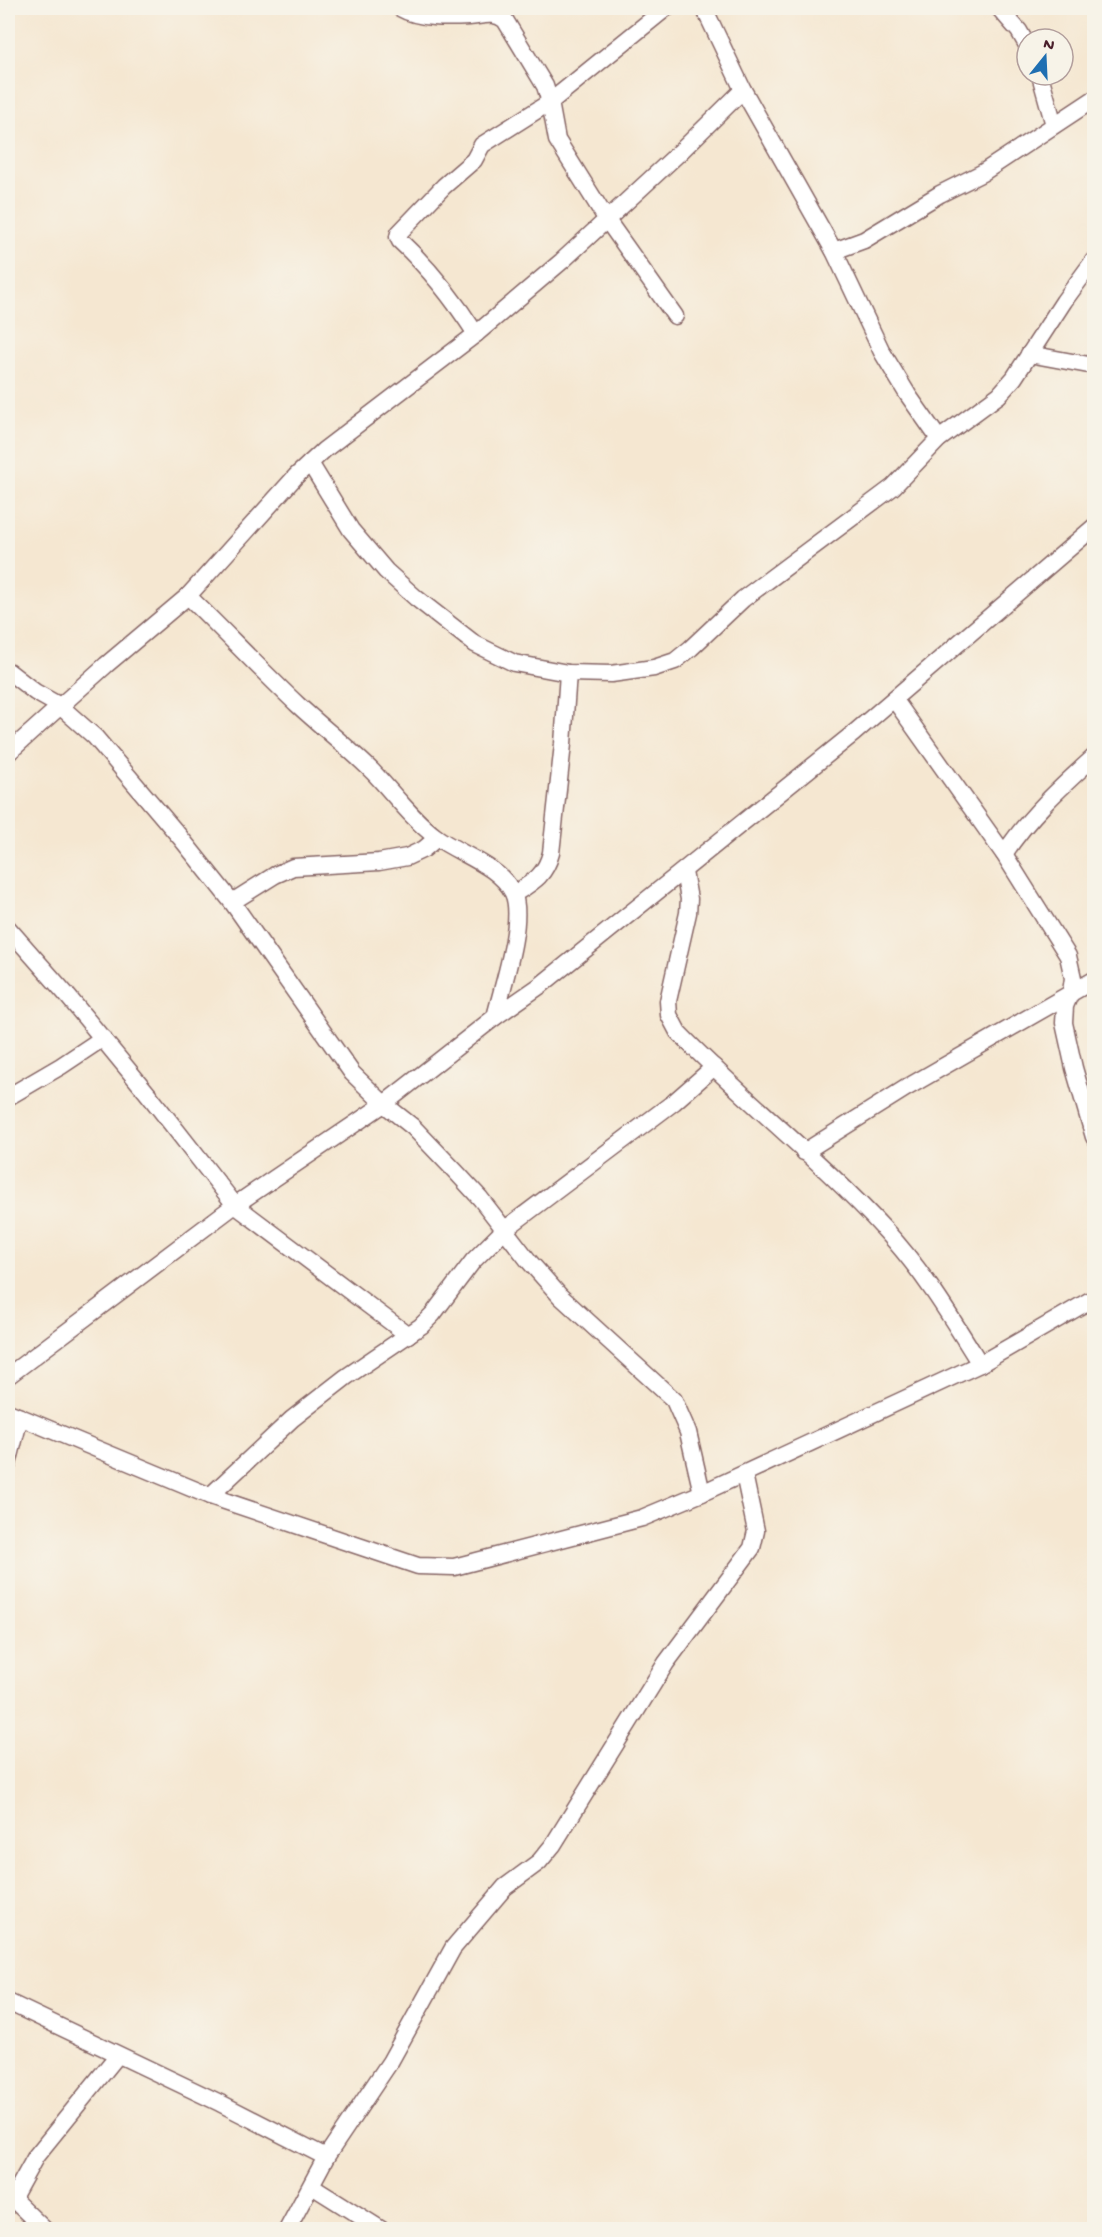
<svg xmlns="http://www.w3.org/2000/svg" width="1102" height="2237" viewBox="0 0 1102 2237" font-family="'Gochi Hand',sans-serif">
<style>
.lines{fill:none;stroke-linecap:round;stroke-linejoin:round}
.street-casing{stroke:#866565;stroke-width:19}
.street{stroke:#fff;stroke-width:16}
</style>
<rect width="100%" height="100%" fill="#f7f3e8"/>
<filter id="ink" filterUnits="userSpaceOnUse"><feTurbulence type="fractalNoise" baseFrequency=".0167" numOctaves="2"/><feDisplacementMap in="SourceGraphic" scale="12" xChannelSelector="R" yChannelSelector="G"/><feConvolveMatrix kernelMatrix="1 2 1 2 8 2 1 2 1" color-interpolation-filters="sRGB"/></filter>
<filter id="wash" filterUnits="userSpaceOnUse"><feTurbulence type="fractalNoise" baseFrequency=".008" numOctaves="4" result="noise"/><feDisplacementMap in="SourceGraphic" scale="24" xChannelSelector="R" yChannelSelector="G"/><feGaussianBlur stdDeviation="1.35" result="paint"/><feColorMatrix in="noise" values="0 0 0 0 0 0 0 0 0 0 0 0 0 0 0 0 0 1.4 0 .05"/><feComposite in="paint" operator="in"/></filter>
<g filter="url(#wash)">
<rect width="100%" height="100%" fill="#f5e7d1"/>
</g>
<g filter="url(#ink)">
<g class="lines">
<g class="street-casing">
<g id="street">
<path d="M400 8C419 19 448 18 469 17 483 16 493 11 505 20L545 86 550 102 557 140 607 220 675 316"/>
<path d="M704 8 743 90 834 251 882 352 908 395 939 439"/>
<path d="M999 8 1019 31 1027 45"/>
<path d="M1040 75 1054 125"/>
<path d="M834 251 864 240 940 194 982 173 1094 99"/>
<path d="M476 334C453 298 431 270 400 241L398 237 399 233 444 186 474 160 482 145 550 102 666 8"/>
<path d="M1029 354 1094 366"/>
<path d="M310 463 351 530 386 571 416 598 475 644 514 663 568 673 611 674 654 668 675 661 691 648 743 599 893 487 939 439 999 395 1014 378 1064 301 1094 260"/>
<path d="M188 596C225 632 261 670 298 705 323 728 349 748 373 772 394 794 412 819 436 837 459 854 500 866 513 893 525 920 502 988 495 1017"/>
<path d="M8 671 35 692 60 706 95 737 180 837 232 902 352 1073 384 1104 413 1127 457 1173 480 1198 528 1260 560 1296 674 1400 688 1432 702 1493"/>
<path d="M894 699 1004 854 1068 956 1073 978 1071 992 1065 1006 1064 1023 1074 1068 1094 1137"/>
<path d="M8 753 106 665 188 596 296 476 324 450 476 334 562 261 680 152 743 90"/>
<path d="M1004 854C1029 816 1061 787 1094 757"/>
<path d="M684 872 689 899 688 913 668 1001 669 1015 678 1032C745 1101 821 1160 886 1231 923 1271 951 1317 980 1364"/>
<path d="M514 894C533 882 545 876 551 853L563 744 568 673"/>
<path d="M232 902 275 875 293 867 379 862 407 857 424 849 437 838"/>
<path d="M8 928 66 994 148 1094 235 1205 408 1335"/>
<path d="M8 1097 61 1066 103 1038"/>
<path d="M804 1152 906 1088 1094 980"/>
<path d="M8 1376 235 1205 384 1104 495 1017 541 985 854 733 1094 527"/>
<path d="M8 1412 210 1496 418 1566 454 1567 642 1518 702 1493 980 1364 1094 1298"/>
<path d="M8 1464 20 1417"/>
<path d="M210 1496 292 1419 346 1377 421 1326 433 1314 473 1261 504 1230 674 1102 714 1067"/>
<path d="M8 2002 220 2103 326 2157"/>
<path d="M312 2186 382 2230"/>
<path d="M45 2230 15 2201V2194L36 2156 117 2056"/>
<path d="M287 2230 326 2157 390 2062 453 1948 505 1887 539 1862 553 1845 666 1663 752 1548 756 1531 744 1474"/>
</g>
</g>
<use href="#street" class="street"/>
</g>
</g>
<rect width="1102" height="2237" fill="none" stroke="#f7f3e8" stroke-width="30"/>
<g transform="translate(1045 57) rotate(18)"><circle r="28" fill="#f7f3e8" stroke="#b29e9c" stroke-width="1.5"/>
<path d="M0-4.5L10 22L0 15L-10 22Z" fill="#1f6fb2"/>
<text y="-9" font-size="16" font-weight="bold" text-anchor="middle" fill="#4a1f2b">N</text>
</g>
</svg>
